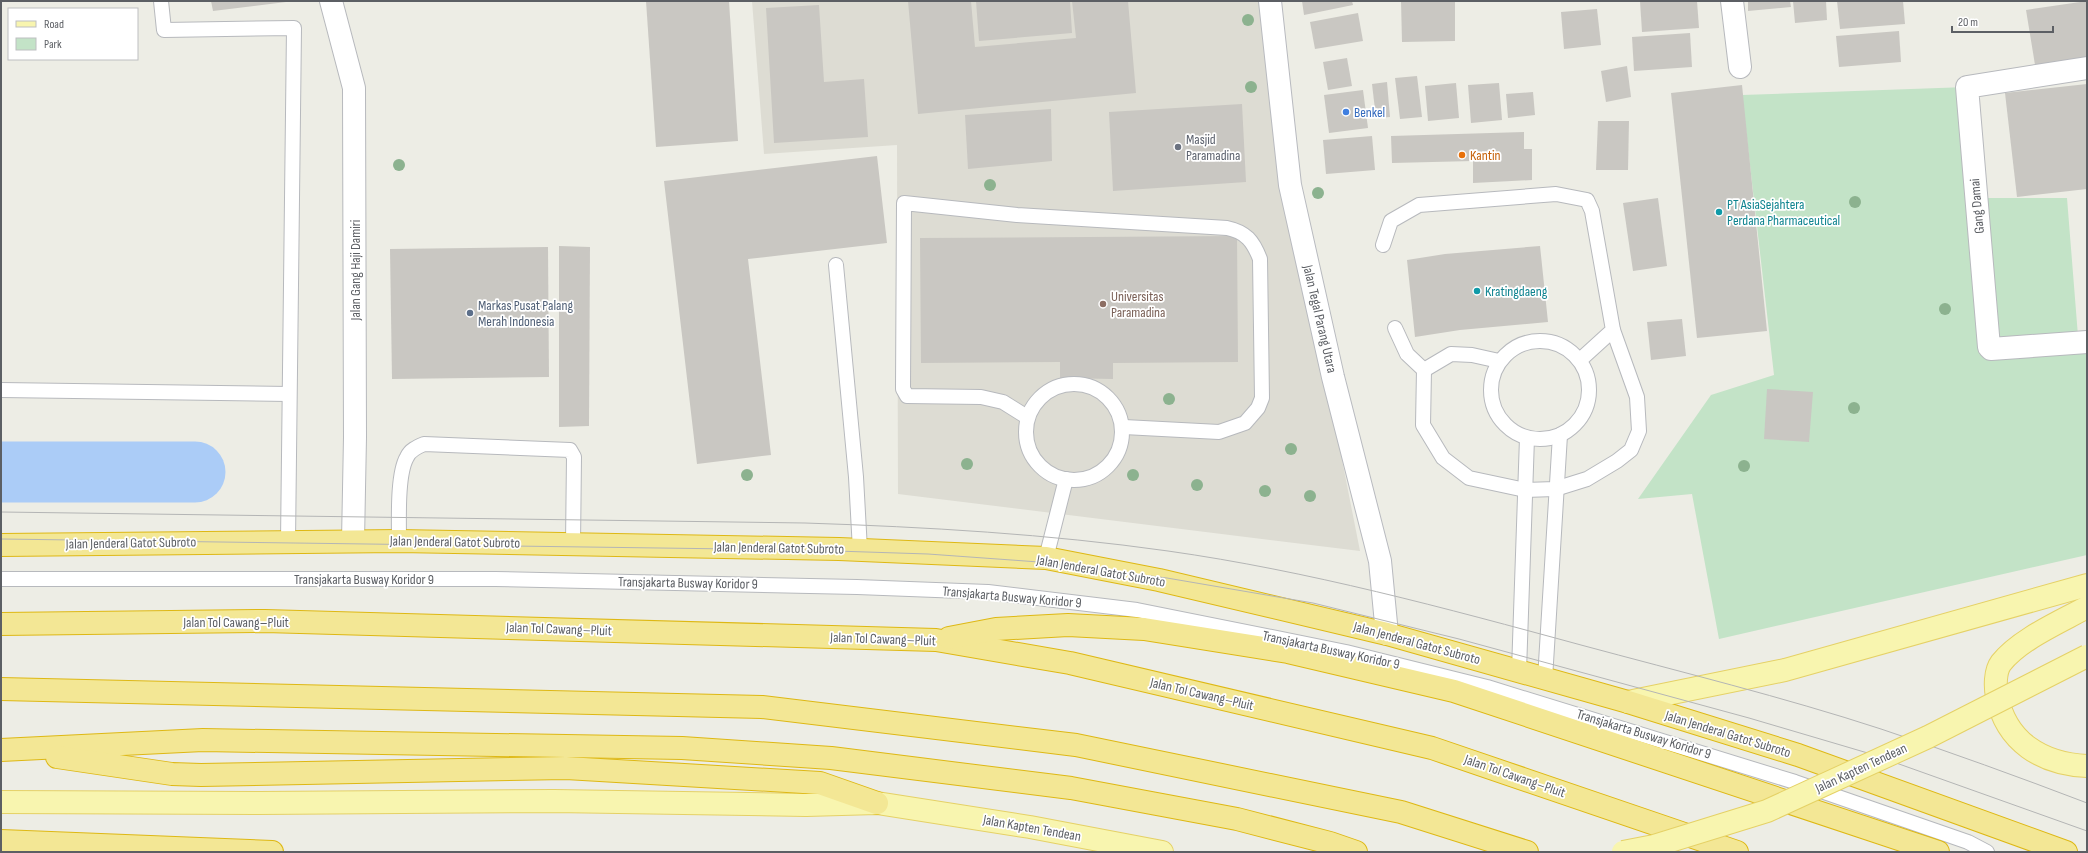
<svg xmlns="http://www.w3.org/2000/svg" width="2088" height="853" viewBox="0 0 2088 853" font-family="'Sofia Sans Condensed',sans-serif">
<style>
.education{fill:#dddcd3}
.green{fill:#c3e3c7}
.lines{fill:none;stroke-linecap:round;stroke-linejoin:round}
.river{stroke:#abccf7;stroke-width:61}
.building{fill:#c9c7c2}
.lane-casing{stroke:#b7b9bd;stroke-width:16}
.street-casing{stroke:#b7b9bd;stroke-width:24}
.secondary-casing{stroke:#b8babf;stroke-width:24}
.primary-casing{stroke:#e5d166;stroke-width:24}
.highway-casing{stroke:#deb814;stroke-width:24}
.lane{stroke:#fff;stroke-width:14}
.street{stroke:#fff;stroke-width:22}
.secondary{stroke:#fff;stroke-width:22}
.primary{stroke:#f8f5af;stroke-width:22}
.highway{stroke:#f3e795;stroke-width:22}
.tram{stroke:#b4b5b5;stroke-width:1}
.primary-bridge-casing{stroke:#e5d166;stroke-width:24;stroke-linecap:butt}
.primary-bridge{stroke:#f8f5af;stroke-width:22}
.tree{fill:#8cb28f}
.shop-dot{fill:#3f7fe0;stroke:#fff;stroke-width:1.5}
.worship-dot{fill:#6b7280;stroke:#fff;stroke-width:1.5}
.food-dot{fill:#e8710a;stroke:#fff;stroke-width:1.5}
.culture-dot{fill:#0f9aa8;stroke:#fff;stroke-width:1.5}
.education-dot{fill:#8d6e63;stroke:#fff;stroke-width:1.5}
.service-dot{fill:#5c6f8a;stroke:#fff;stroke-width:1.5}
.labels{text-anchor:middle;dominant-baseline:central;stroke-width:3.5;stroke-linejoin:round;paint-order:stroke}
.shop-label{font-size:14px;fill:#366cbe;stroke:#fff;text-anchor:start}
.worship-label{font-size:14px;fill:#5b616d;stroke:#fff;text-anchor:start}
.food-label{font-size:14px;fill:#c56008;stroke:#fff;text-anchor:start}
.culture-label{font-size:14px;fill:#0d838f;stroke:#fff;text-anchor:start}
.street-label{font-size:14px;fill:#5c5f64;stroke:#fff}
.education-label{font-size:14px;fill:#785e54;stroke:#fff;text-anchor:start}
.service-label{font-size:14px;fill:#4e5e75;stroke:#fff;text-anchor:start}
</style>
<rect width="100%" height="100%" fill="#edede5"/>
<path class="education" d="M752 1H1274L1327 384 1360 551 898 494 897 145 764 154Z"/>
<path class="green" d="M1967 87 1987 198H2067L2078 336H2087V555L1719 639 1692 494 1638 499 1711 395 1774 375 1742 95Z"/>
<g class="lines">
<path class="river" d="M1 472H195"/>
</g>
<g class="building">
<path d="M211 1H286V2L213 11Z"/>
<path d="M646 1H729L738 141 656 147Z"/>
<path d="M908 1H971L975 47 1076 38 1072 1H1128L1136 93 918 114Z"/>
<path d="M976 1H1070L1072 33 979 41Z"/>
<path d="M1302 1H1352L1353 5 1304 15Z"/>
<path d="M1401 1H1455V41L1402 42Z"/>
<path d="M1640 1H1697L1699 28 1642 32Z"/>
<path d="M1748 1H1790L1791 7 1748 11Z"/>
<path d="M1793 1H1826L1827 20 1795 23Z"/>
<path d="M1837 1H1903L1905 24 1840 29Z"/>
<path d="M2087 1V63L2036 71 2026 10Z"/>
<path d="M819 5 824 82 864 79 868 137 774 143 766 8Z"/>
<path d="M1597 9 1601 45 1564 49 1561 12Z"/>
<path d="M1358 13 1363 41 1315 49 1310 22Z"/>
<path d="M1899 31 1901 62 1839 67 1836 36Z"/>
<path d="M1690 33 1692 67 1634 71 1632 37Z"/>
<path d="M1347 58 1352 86 1328 90 1323 62Z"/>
<path d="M1627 66 1631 97 1606 102 1601 71Z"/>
<path d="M1417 76 1422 117 1400 119 1395 78Z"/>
<path d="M1387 82 1390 117 1376 118 1372 84Z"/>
<path d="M1456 83 1459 118 1428 121 1425 86Z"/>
<path d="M1499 83 1502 120 1471 123 1468 85Z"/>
<path d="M2087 84V189L2017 197 2005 93Z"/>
<path d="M1742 85 1767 331 1697 338 1671 93Z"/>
<path d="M1363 90 1368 128 1329 133 1324 95Z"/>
<path d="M1533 92 1535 115 1508 118 1506 94Z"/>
<path d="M1242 104 1246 182 1113 191 1109 112Z"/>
<path d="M1051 109 1052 161 968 169 965 115Z"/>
<path d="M1598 121H1629L1628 170H1596Z"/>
<path d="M1524 132V149H1532V180L1473 183V161L1392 163 1391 136Z"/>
<path d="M1372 136 1375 170 1326 174 1323 140Z"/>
<path d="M877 156 887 243 748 259 771 455 697 464 664 181Z"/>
<path d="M1658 198 1667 266 1633 271 1623 203Z"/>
<path d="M1237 236 1238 362 1113 363V379L1060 378V362L921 363 920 238Z"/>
<path d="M559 246 590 247 589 426 559 427Z"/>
<path d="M1540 246 1548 322 1460 330 1415 337 1407 260 1445 254Z"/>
<path d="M548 247 549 377 392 379 390 249Z"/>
<path d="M1682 319 1686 356 1651 360 1647 322Z"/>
<path d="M1767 389 1813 392 1809 442 1764 439Z"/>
</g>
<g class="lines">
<g class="lane-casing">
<g id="lane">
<path d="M161 1 164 30 294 28 288 542"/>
<path d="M1383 245 1391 221 1419 205 1556 194 1587 200 1592 211 1613 330 1580 360"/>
<path d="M836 265 856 477 860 550"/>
<path d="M1395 328 1407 354 1424 370 1451 354 1472 355 1499 361"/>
<circle cx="1540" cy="390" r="49"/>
<path d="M1424 370 1423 425 1443 458 1469 478 1525 490 1555 489 1587 479 1617 461 1631 450 1639 431 1637 397 1613 330"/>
<circle cx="1074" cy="432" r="48"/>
<path d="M1 390 289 394"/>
<path d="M1027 417 1003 402 981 397 907 396 903 389 904 203 1017 215 1227 228C1246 232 1253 241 1260 259L1262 398 1258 408 1245 423 1219 432 1124 427"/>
<path d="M399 541C399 520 397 474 407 457 410 450 417 447 424 444L570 450 574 457 573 544"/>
<path d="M1046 558 1066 479"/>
<path d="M1 579H495L857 587 988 592 1137 610 1346 652 1487 687 1795 782 1968 842 1987 852"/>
<path d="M1519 671 1527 438"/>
<path d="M1545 679 1560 435"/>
</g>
</g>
<g class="street-casing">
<g id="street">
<path d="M331 1 354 88 355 437 353 541"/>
<path d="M1732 1 1740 67"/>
<path d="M2087 68 1967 87 1989 347 1991 349 2087 342"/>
</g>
</g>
<g class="secondary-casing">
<path id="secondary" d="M1270 1 1290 185 1333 377 1380 561 1387 634"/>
</g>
<g class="primary-casing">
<g id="primary">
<path d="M2087 607C2060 622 2020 639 2001 663 1995 671 1995 687 1997 696 2006 742 2042 764 2087 766"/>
<path d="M1628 702 1785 670 2087 585"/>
<path d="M1 802 259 803 554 801 806 805 877 803 1030 827 1162 852"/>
</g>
</g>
<g class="highway-casing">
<g id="highway">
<path d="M1 545 399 541 839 549 1046 558 1159 580 1387 634 1628 702 1798 755 2066 852"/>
<path d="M1 624 265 621 936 640 1070 663 1432 748 1737 852"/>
<path d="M949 638 996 629 1068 625 1144 629 1288 652 1454 691 1938 852"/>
<path d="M1 689 762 707 1076 745 1401 812 1527 852"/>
<path d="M1 750 203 740 682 748 831 758 1071 788 1237 819 1330 843 1356 852"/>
<path d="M57 757 172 774 201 775 566 768 820 783 877 803"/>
<path d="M1 841 272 852"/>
</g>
</g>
<use href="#lane" class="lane"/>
<use href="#street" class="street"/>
<use href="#secondary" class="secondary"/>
<use href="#primary" class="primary"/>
<use href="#highway" class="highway"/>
<g class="tram">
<path d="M1 512 805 523C927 527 1048 534 1168 551 1309 571 1445 608 1581 645 1681 672 1783 697 1881 729 1950 752 2019 777 2087 803"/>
<path d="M1 539 805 550 928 554 1039 562 1167 578 1313 603 1459 639 1749 718 1871 754 2087 831"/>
</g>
<g class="primary-bridge-casing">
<path id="primary-bridge" d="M1623 852 1654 846 1767 811 1928 737 2087 656"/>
</g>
<use href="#primary-bridge" class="primary-bridge"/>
</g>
<g class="tree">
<circle cx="1248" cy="20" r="6"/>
<circle cx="1251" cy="87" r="6"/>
<circle cx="399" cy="165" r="6"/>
<circle cx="990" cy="185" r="6"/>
<circle cx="1318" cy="193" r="6"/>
<circle cx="1855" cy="202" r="6"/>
<circle cx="1945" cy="309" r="6"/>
<circle cx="1169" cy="399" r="6"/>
<circle cx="1854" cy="408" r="6"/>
<circle cx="1291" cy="449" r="6"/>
<circle cx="967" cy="464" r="6"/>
<circle cx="1744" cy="466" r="6"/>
<circle cx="747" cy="475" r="6"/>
<circle cx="1133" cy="475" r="6"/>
<circle cx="1197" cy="485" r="6"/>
<circle cx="1265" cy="491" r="6"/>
<circle cx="1310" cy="496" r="6"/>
</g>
<circle class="shop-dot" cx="1346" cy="112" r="4"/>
<circle class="worship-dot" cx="1178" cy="147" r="4"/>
<circle class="food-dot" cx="1462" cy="155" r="4"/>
<g class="culture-dot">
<circle cx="1719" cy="212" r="4"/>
<circle cx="1477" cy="291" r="4"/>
</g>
<circle class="education-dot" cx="1103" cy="304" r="4"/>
<circle class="service-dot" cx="470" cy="313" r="4"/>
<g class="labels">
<g class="shop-label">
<text x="1354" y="112">Benkel</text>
</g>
<g class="worship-label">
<text x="1186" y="139">Masjid<tspan x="1186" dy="16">Paramadina</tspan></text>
</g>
<g class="food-label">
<text x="1470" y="155">Kantin</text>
</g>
<g class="culture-label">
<text x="1727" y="204">PT AsiaSejahtera<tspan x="1727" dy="16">Perdana Pharmaceutical</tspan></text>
<text x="1485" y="291">Kratingdaeng</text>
</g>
<g class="street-label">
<text transform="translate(1977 206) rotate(-95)">Gang Damai</text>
<text transform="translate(355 270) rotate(-90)">Jalan Gang Haji Damiri</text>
<text transform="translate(1320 319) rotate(77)">Jalan Tegal Parang Utara</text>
<text transform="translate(455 542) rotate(1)">Jalan Jenderal Gatot Subroto</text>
<text transform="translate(131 543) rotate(-1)">Jalan Jenderal Gatot Subroto</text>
<text transform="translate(779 548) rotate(1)">Jalan Jenderal Gatot Subroto</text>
<text transform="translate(1101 571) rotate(10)">Jalan Jenderal Gatot Subroto</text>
<text x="364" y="579">Transjakarta Busway Koridor 9</text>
<text transform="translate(688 583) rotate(1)">Transjakarta Busway Koridor 9</text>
<text transform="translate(1012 597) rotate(5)">Transjakarta Busway Koridor 9</text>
<text x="236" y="622">Jalan Tol Cawang–Pluit</text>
<text transform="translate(559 629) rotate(2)">Jalan Tol Cawang–Pluit</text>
<text transform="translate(883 639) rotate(2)">Jalan Tol Cawang–Pluit</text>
<text transform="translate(1417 643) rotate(15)">Jalan Jenderal Gatot Subroto</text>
<text transform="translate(1331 650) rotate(12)">Transjakarta Busway Koridor 9</text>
<text transform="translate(1202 694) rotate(13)">Jalan Tol Cawang–Pluit</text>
<text transform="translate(1644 734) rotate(17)">Transjakarta Busway Koridor 9</text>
<text transform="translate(1728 734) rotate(17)">Jalan Jenderal Gatot Subroto</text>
<text transform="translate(1861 768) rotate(-25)">Jalan Kapten Tendean</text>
<text transform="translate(1515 776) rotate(19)">Jalan Tol Cawang–Pluit</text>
<text transform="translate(1032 828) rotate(10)">Jalan Kapten Tendean</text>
</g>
<g class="education-label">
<text x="1111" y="296">Universitas<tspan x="1111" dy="16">Paramadina</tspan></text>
</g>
<g class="service-label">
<text x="478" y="305">Markas Pusat Palang<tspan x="478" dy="16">Merah Indonesia</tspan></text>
</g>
</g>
<rect width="2088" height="853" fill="none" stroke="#5c5f64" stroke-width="4"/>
<rect x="8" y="8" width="130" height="52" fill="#ffffff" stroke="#bebfc1"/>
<rect x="16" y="21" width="20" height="6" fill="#f8f5af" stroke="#bebfc1"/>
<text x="44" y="28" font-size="12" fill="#5c5f64">Road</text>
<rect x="16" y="38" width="20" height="12" fill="#c3e3c7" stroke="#bebfc1"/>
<text x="44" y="48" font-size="12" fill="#5c5f64">Park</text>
<path d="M1952 26v6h101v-6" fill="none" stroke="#5c5f64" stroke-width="2"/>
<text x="1958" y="26" font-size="12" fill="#5c5f64" stroke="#ffffff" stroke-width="3" paint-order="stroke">20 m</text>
</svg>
